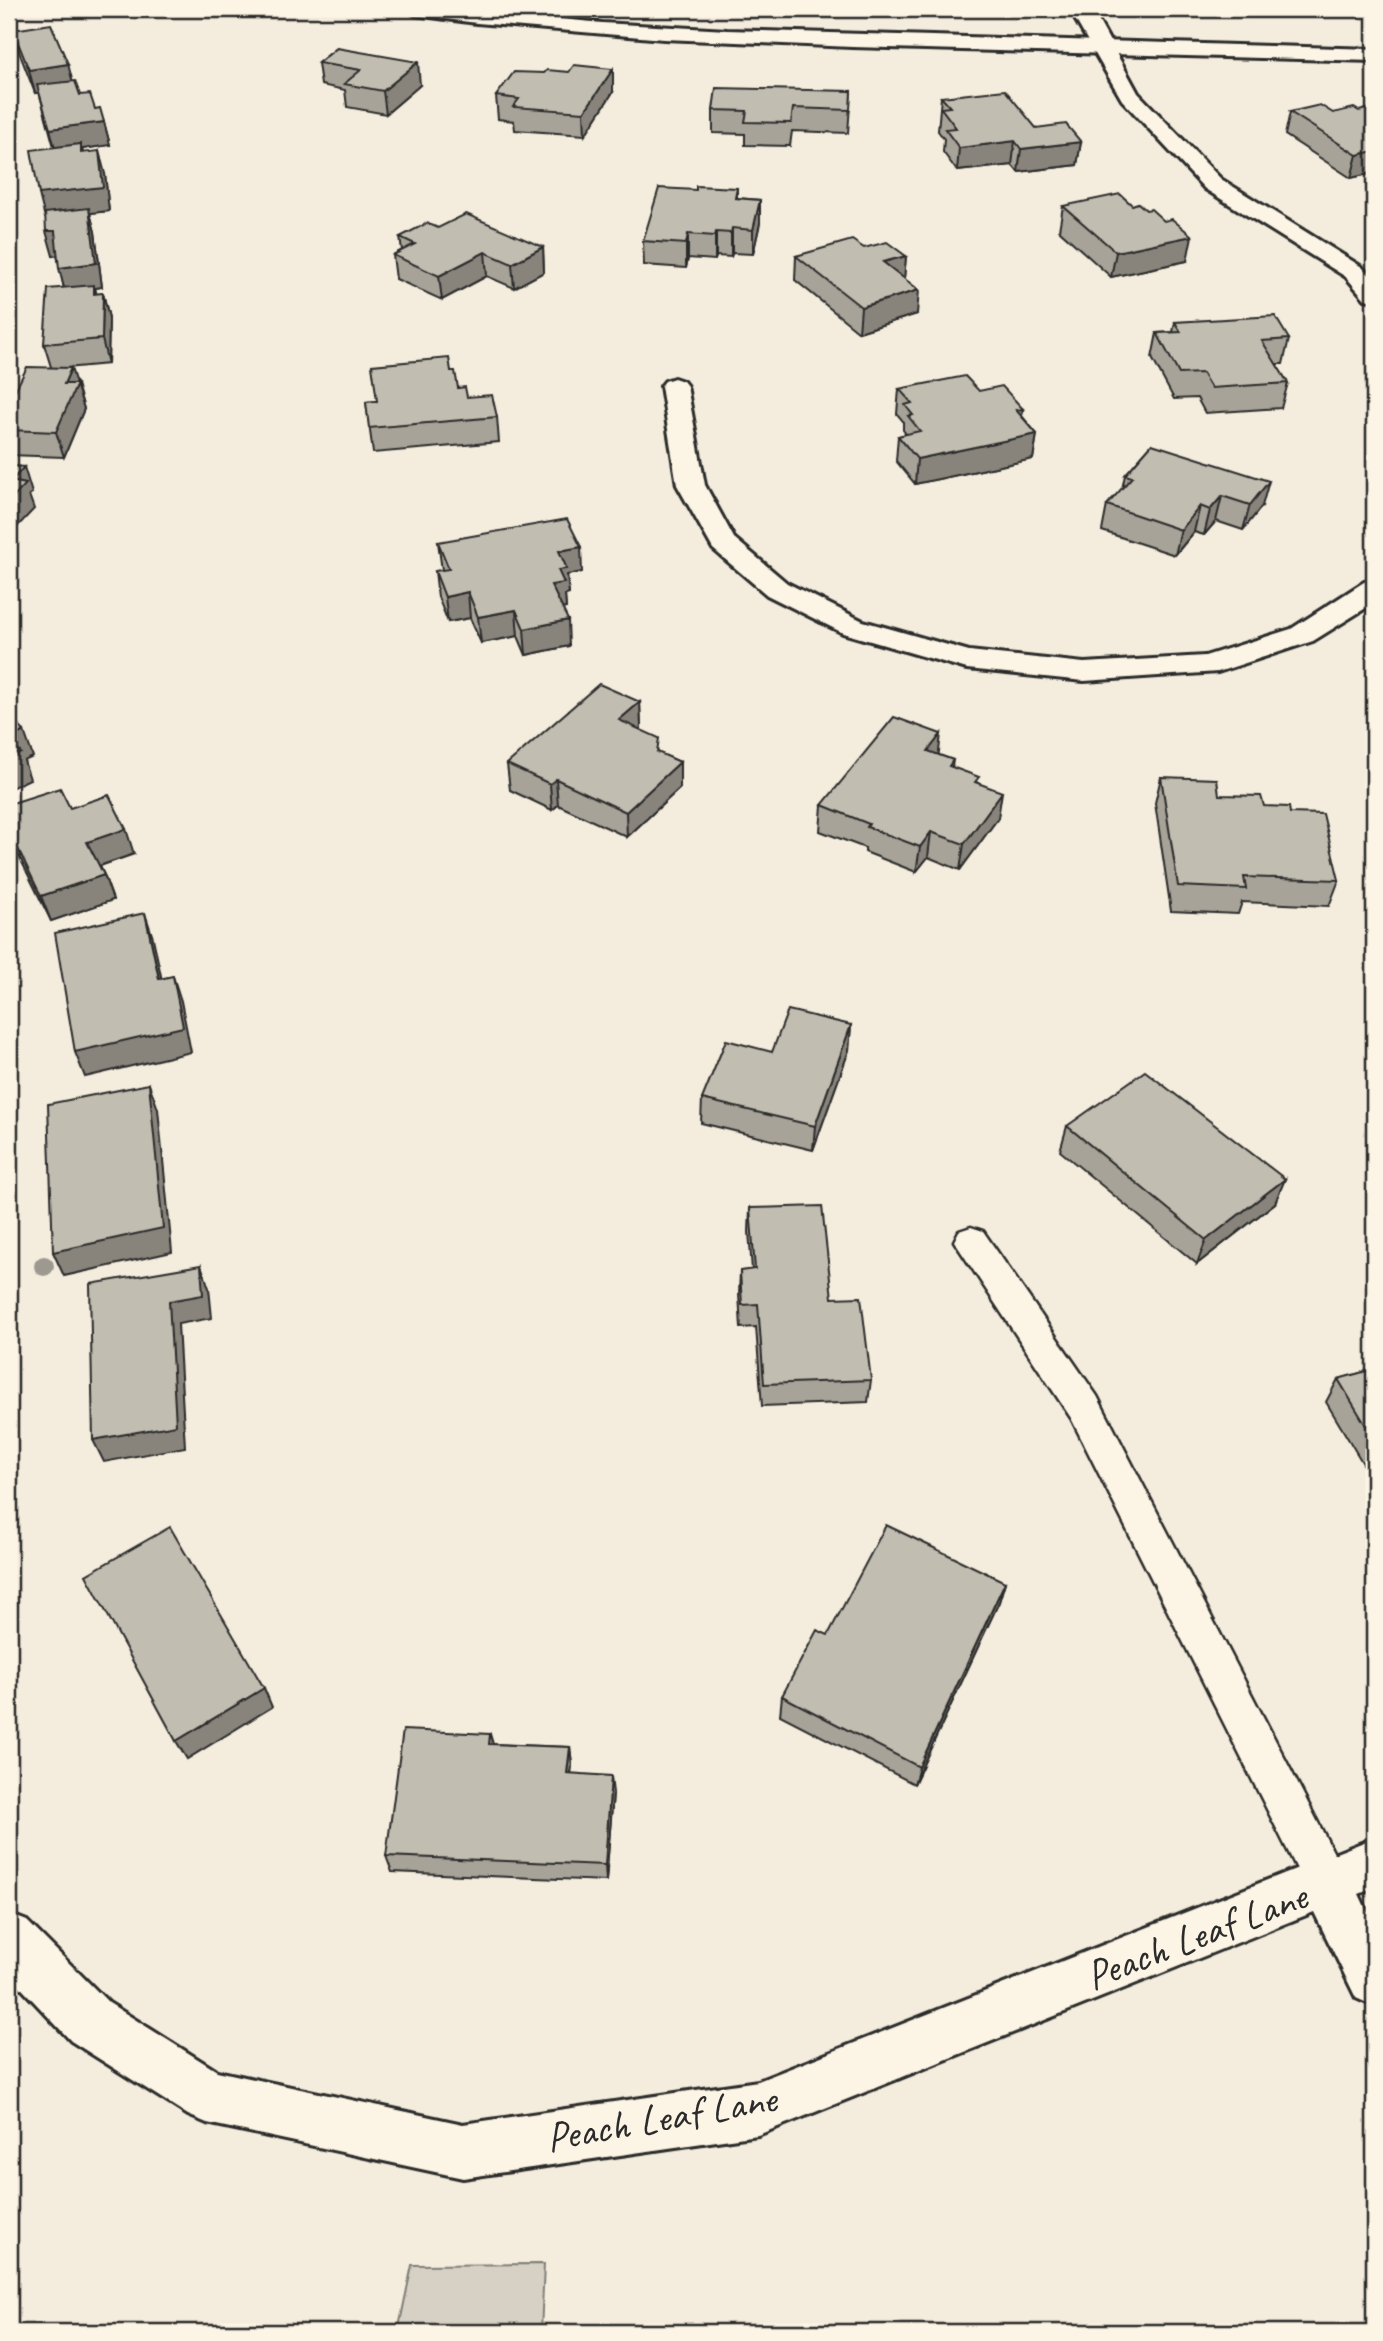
<svg xmlns="http://www.w3.org/2000/svg" width="1383" height="2341" viewBox="0 0 1383 2341" font-family="Caveat,sans-serif">
<style>
.green{fill:#d6d1c4;stroke:#807e78;stroke-width:2}
.lines{fill:none;stroke-linecap:round;stroke-linejoin:round}
.service-casing{stroke:#2b2b2b;stroke-width:5}
.minor-casing{stroke:#2b2b2b;stroke-width:6}
.tertiary-casing{stroke:#2b2b2b;stroke-width:6}
.service{fill:#fcf5e5;fill-rule:evenodd}
.minor{fill:#fcf5e5;fill-rule:evenodd}
.tertiary{fill:#fcf5e5;fill-rule:evenodd}
.tree{fill:#9d9990}
.wall{fill:#a7a398;stroke:#2b2b2b;stroke-width:2}
.shaded-wall{fill:#88847c;stroke:#2b2b2b;stroke-width:2}
.building{fill:#c2bdb1;stroke:#2b2b2b;stroke-width:2}
.labels{text-anchor:middle;dominant-baseline:central;stroke-width:7;stroke-linejoin:round;paint-order:stroke}
.near-street-label{font-size:42px;fill:#2b2b2b;stroke:#fcf5e5}
</style>
<rect width="100%" height="100%" fill="#f4edde"/>
<filter id="ink" filterUnits="userSpaceOnUse"><feTurbulence type="fractalNoise" baseFrequency=".0143" numOctaves="2"/><feDisplacementMap in="SourceGraphic" scale="14" xChannelSelector="R" yChannelSelector="G"/><feConvolveMatrix kernelMatrix="1 2 1 2 8 2 1 2 1" color-interpolation-filters="sRGB"/></filter>
<g filter="url(#ink)">
<path class="green" d="M544 2264 541 2332H398L412 2265Z"/>
<g class="lines">
<g class="service-casing">
<path id="service" d="M971 1227 983 1231 1097 1396 1342 1869 1349 1884 1342 1899 1327 1906 1312 1899 1071 1418 954 1241 959 1231Z"/>
</g>
<g class="minor-casing">
<g id="minor">
<path d="M1072 9H1092L1138 93 1221 179 1362 267 1374 280V301L1365 299 1346 277 1205 189 1122 100 1075 19Z"/>
<path d="M674 378 683 381 687 386 705 485 734 538 787 583 863 621 969 651 1084 663 1205 656 1291 629 1364 582 1374 579V603L1313 641 1218 672 1084 681 967 669 843 633 767 595 713 549 677 485 661 386 665 381Z"/>
<path d="M1374 1838V1888L1359 1894 1374 1926V2006L1356 1998 1314 1912 758 2135 463 2178 207 2123 188 2115 71 2041 9 1975V1914L27 1921 109 2003 217 2071 463 2124 758 2081Z"/>
</g>
</g>
<g class="tertiary-casing">
<path id="tertiary" d="M405 9H458L602 23 727 30 1374 49V61L852 47 664 39 477 23 415 15Z"/>
</g>
<use href="#service" class="service"/>
<use href="#minor" class="minor"/>
<use href="#tertiary" class="tertiary"/>
</g>
<circle class="tree" cx="44" cy="1266" r="10"/>
<g class="wall">
<path d="M13 30 72 81 80 95 95 109 104 122 110 145 82 149 83 153 105 174 109 211 90 213 95 232 102 287 95 288 96 294 103 293 109 318 108 364 65 368 76 384H77L84 409 64 457 9 455V403L51 367 44 344 64 288 57 255 53 256 54 147 39 92 35 93 19 52Z"/>
<path d="M337 48 420 85 386 114 347 107 345 90 321 85 318 63Z"/>
<path d="M851 91 848 133 792 131 790 146 745 145V134L713 133V110Z"/>
<path d="M613 92 585 135 515 130 514 121 498 119 496 96Z"/>
<path d="M941 97 1081 142 1077 165 1018 172 1012 165 957 171 943 152 944 139 938 131Z"/>
<path d="M1374 110V173L1351 178 1285 135 1290 112 1333 113Z"/>
<path d="M737 188V198L760 200V223L753 254 732 253 731 257 716 256 715 260 688 258 686 268 644 265 643 241 696 190Z"/>
<path d="M1132 205 1146 210 1164 221 1187 261 1111 277 1059 230 1063 206Z"/>
<path d="M438 228 543 247 544 272 514 288 487 276 442 300 396 279 393 255 402 250 400 237Z"/>
<path d="M864 248 906 256 904 278 917 314 859 332 795 280 796 256Z"/>
<path d="M1175 322 1289 339 1283 364H1276L1288 383 1281 408 1205 413 1197 398 1174 399 1152 358 1157 333 1173 332Z"/>
<path d="M451 371 458 388 467 397 497 417 499 442 373 453 366 402 377 401Z"/>
<path d="M899 389 979 391 1023 409 1022 416 1037 434 1033 459 915 484 896 461 898 436 906 434 903 430V421L897 414Z"/>
<path d="M1152 444 1262 506 1243 530 1216 521 1204 535 1194 532 1175 555 1102 531 1107 505 1122 489 1125 475Z"/>
<path d="M438 542 582 572 567 575 569 594 565 595 566 608 562 609 569 646 526 655 518 636 481 643 470 618 448 622 438 597 435 571 442 570Z"/>
<path d="M640 702 641 728 639 729 659 753 680 762V788L627 837 558 805 552 810 510 790 507 764Z"/>
<path d="M939 755 953 760 952 767 978 783 998 818 960 870 928 857 916 872 865 852V848L820 831 822 805Z"/>
<path d="M1161 777 1219 795 1290 813 1339 880 1329 906 1242 902 1238 914 1171 911 1155 803Z"/>
<path d="M9 804 70 808 134 854 100 866 104 875 113 900 51 921 9 836Z"/>
<path d="M851 1025 849 1050 813 1150 701 1123 702 1099 772 1052Z"/>
<path d="M1067 1126 1275 1203 1197 1264 1060 1151Z"/>
<path d="M750 1208 832 1298 871 1380 868 1402 762 1406 756 1327 741 1328 739 1294 740 1271 752 1270 749 1232Z"/>
<path d="M1374 1369V1482L1326 1402 1338 1379Z"/>
<path d="M1005 1582 999 1602 914 1784 780 1715 782 1696 828 1635Z"/>
<path d="M490 1734 493 1744 570 1747 572 1764 571 1774 613 1793 606 1881 392 1872 386 1856Z"/>
</g>
<g class="shaded-wall">
<path d="M9 13 15 35 9 38Z"/>
<path d="M418 62 420 85 386 114 383 91Z"/>
<path d="M68 64 74 87 35 93 29 70Z"/>
<path d="M613 69V92L585 135 584 112Z"/>
<path d="M104 122 110 145 82 149 86 168 56 152 50 129Z"/>
<path d="M1015 141 1012 165 957 171 959 148Z"/>
<path d="M1081 142 1077 165 1018 172 1021 149Z"/>
<path d="M99 151 105 174 109 211 90 213 95 232 102 287 95 288 101 310 65 292 59 268 96 263 45 218 39 194Z"/>
<path d="M1374 151V173L1351 178 1357 155Z"/>
<path d="M760 200V223L753 254V230Z"/>
<path d="M732 228V253L731 257V233Z"/>
<path d="M46 231H55L61 255 53 256Z"/>
<path d="M716 232V256L715 260V236Z"/>
<path d="M688 234V258L686 268V244Z"/>
<path d="M1192 236 1187 261 1111 277 1116 252Z"/>
<path d="M543 247 544 272 514 288 512 264Z"/>
<path d="M485 252 487 276 442 300 439 276Z"/>
<path d="M906 256 904 280 883 262Z"/>
<path d="M919 290 917 314 859 332 861 307Z"/>
<path d="M103 293 109 318 108 364 102 339Z"/>
<path d="M71 368 84 409 64 457 56 432 64 384Z"/>
<path d="M1023 409 1019 434 1016 410Z"/>
<path d="M1037 434 1033 459 915 484 917 459Z"/>
<path d="M24 467 32 493 29 495 34 509 14 530 17 539 9 548V502L11 481Z"/>
<path d="M1269 481 1262 506 1243 530 1250 505Z"/>
<path d="M1222 496 1216 521 1204 535 1210 510Z"/>
<path d="M1200 506 1194 532 1175 555 1181 530Z"/>
<path d="M581 547 582 572 567 575 569 594 565 595 566 608 553 610 551 585 559 551Z"/>
<path d="M468 592 470 618 448 622 445 597Z"/>
<path d="M516 610 518 636 481 643 478 617Z"/>
<path d="M568 620 569 646 526 655 524 629Z"/>
<path d="M640 702 641 728 620 746 619 720Z"/>
<path d="M24 731 33 757 24 761 30 779 9 789V739Z"/>
<path d="M941 734 938 760 928 751Z"/>
<path d="M680 762V788L627 837 626 812Z"/>
<path d="M556 779 558 805 552 810 550 784Z"/>
<path d="M1002 792 998 818 960 870 964 844Z"/>
<path d="M126 829 134 854 96 867 87 842Z"/>
<path d="M931 832 928 857 916 872 920 847Z"/>
<path d="M104 875 113 900 51 921 41 896Z"/>
<path d="M145 913 153 938 167 1004 159 979Z"/>
<path d="M173 976 181 1001 191 1052 85 1077 75 1052Z"/>
<path d="M851 1025 849 1050 813 1150 815 1126Z"/>
<path d="M149 1084 158 1109 172 1252 64 1276 53 1252Z"/>
<path d="M1285 1179 1275 1203 1197 1264 1206 1240Z"/>
<path d="M201 1265 209 1288 212 1318 178 1324 185 1447 104 1462 93 1440 169 1301Z"/>
<path d="M1005 1582 999 1602 914 1784 919 1767Z"/>
<path d="M264 1688 272 1707 187 1759 176 1741Z"/>
<path d="M570 1747 572 1764 569 1791 567 1773Z"/>
<path d="M611 1776 613 1793 606 1881 605 1865Z"/>
</g>
<g class="building">
<path d="M51 24 68 64 29 70 13 30Z"/>
<path d="M337 48 418 62 383 91 344 84 361 70 318 63Z"/>
<path d="M574 65 613 69 584 112 513 107 519 99 496 96 514 72 544 73 547 70 569 72Z"/>
<path d="M75 81 80 95 90 94 95 109 100 108 104 122 50 129 37 85Z"/>
<path d="M716 88 851 91 850 110 793 108 791 123 745 122 747 111 713 110Z"/>
<path d="M1005 90 1036 128 1066 124 1081 142 1021 149 1015 141 959 148 945 129 956 128 941 108 950 107 941 97Z"/>
<path d="M1320 105 1333 113 1354 108 1359 111 1371 108 1374 110V151L1357 155 1290 112Z"/>
<path d="M81 144V153L99 151 103 187 39 194 31 150Z"/>
<path d="M696 186 737 188 735 198 760 200 753 230 732 228 731 233 716 232 715 236 688 234 686 244 643 241 659 188 696 190Z"/>
<path d="M1120 194 1132 205 1138 203 1146 210 1151 209 1164 221 1172 219 1192 236 1116 252 1063 206Z"/>
<path d="M89 208 96 263 59 268 55 231H46L45 213Z"/>
<path d="M466 214 543 247 512 264 485 252 439 276 393 255 415 244 400 237 427 223 438 228Z"/>
<path d="M852 240 864 248 887 242 906 256 883 262 919 290 861 307 796 256Z"/>
<path d="M94 285V294L103 293 102 339 44 344 48 289Z"/>
<path d="M1275 316 1289 339 1262 341 1288 383 1211 388 1202 373 1179 374 1157 333 1181 332 1175 322Z"/>
<path d="M449 358 451 371H455L458 388 465 387 467 397 492 395 497 417 369 428 366 402 377 401 372 365Z"/>
<path d="M27 367 71 368 64 384H77L56 432 9 430V403Z"/>
<path d="M965 376 979 391 1002 386 1023 409 1016 410 1037 434 917 459 898 436 920 431 908 416 913 415 905 405 912 403 899 389Z"/>
<path d="M1152 444 1269 481 1250 505 1222 496 1210 510 1200 506 1181 530 1107 505 1132 477 1125 475Z"/>
<path d="M9 465 24 467 11 481 26 484 9 502Z"/>
<path d="M567 519 581 547 559 551 567 569 558 570 564 583 551 585 568 620 524 629 516 610 478 617 468 592 445 597 435 571 449 569 438 542Z"/>
<path d="M599 684 640 702 619 720 659 738 657 752 680 762 626 812 556 779 550 784 507 764Z"/>
<path d="M9 716 24 731 9 739Z"/>
<path d="M894 717 941 734 928 751 953 760 949 766 979 777 975 782 1002 792 964 844 931 832 920 847 867 827 869 824 822 805Z"/>
<path d="M9 741 21 753 9 759Z"/>
<path d="M1161 777 1217 779 1219 795 1261 796 1264 806 1289 807 1290 813 1323 814 1339 880 1244 877 1246 889 1178 886Z"/>
<path d="M60 788 70 808 109 795 126 829 87 842 104 875 41 896 9 830V804Z"/>
<path d="M145 913 159 979 173 976 183 1027 75 1052 55 933Z"/>
<path d="M788 1010 851 1025 815 1126 702 1099 726 1040 772 1052Z"/>
<path d="M1145 1071 1285 1179 1206 1240 1067 1126Z"/>
<path d="M149 1084 163 1228 53 1252 48 1104Z"/>
<path d="M822 1206 832 1298 861 1297 871 1380 764 1384 758 1304 742 1305 740 1271 755 1269 750 1208Z"/>
<path d="M201 1265 203 1295 169 1301 176 1425 93 1440 90 1284Z"/>
<path d="M1374 1369V1439L1338 1379Z"/>
<path d="M886 1525 1005 1582 919 1767 782 1696 817 1630 828 1635Z"/>
<path d="M170 1527 264 1688 176 1741 86 1575Z"/>
<path d="M403 1730 490 1734 489 1744 570 1747 567 1773 611 1776 605 1865 386 1856Z"/>
</g>
</g>
<g class="labels">
<g class="near-street-label">
<text transform="translate(1196 1936) rotate(-21)">Peach Leaf Lane</text>
<text transform="translate(661 2118) rotate(-10)">Peach Leaf Lane</text>
</g>
</g>
<rect width="1383" height="2341" fill="none" stroke="#fcf5e5" stroke-width="35"/>
<rect x="18" y="18" width="1348" height="2306" fill="none" stroke="#2b2b2b" stroke-width="2.5" filter="url(#ink)"/>
</svg>
